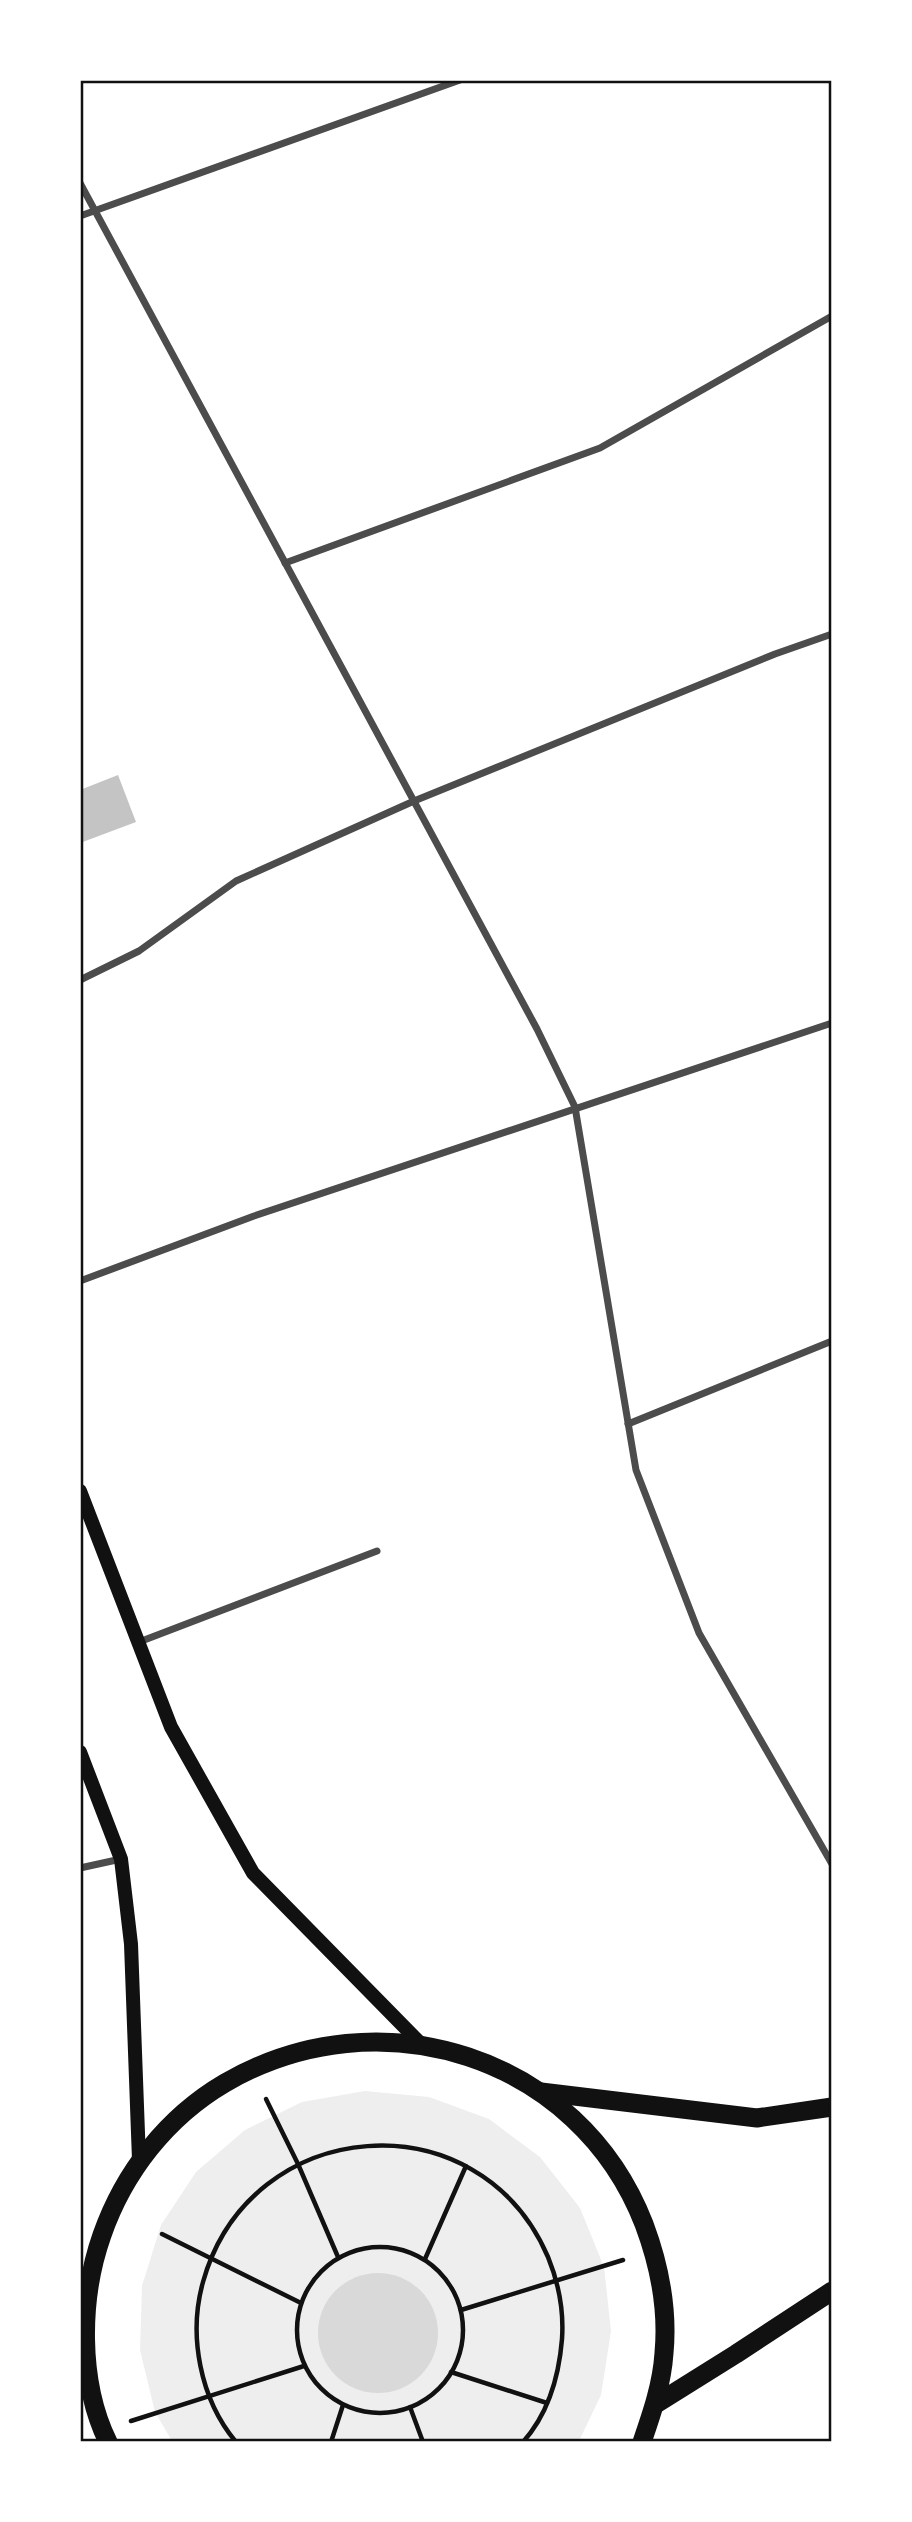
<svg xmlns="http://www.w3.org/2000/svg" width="912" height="2522" viewBox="0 0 912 2522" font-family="Helvetica,sans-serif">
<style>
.green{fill:#eee}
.water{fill:#d9d9d9}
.building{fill:#c4c4c4}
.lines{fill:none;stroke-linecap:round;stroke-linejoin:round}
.path{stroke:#111;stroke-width:4.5}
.minor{stroke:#4c4c4c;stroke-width:7}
.secondary{stroke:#111;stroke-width:14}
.trunk{stroke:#111;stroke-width:19}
.neatline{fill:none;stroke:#111;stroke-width:2.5}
</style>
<rect width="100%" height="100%" fill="#fff"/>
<path class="green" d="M365 2091 429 2097 489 2119 540 2157 580 2208 604 2267 611 2331 601 2395 579 2441H172L155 2412 140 2350 142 2286 161 2225 196 2172 245 2130 302 2102Z"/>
<circle class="water" cx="378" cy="2333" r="60"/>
<path class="building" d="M118 775 136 822 80 843V790Z"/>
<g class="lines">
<g class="path">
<path d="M266 2099 298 2164 338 2257"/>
<path d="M162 2234 301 2303"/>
<circle cx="380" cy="2330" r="83"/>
<path d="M425 2259 466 2166"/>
<path d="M461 2310 623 2260"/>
<path d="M451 2372 547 2403"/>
<path d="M410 2407 423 2442"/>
<path d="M131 2421 304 2366"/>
<path d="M236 2442C200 2399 188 2335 203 2282 250 2114 479 2096 548 2257 559 2284 564 2310 562 2339 559 2376 548 2414 523 2442"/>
<path d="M331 2442 343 2405"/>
</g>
<g class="minor">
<path d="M80 183 537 1029 575 1107 636 1470 699 1633 832 1864"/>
<path d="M80 216 460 80"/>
<path d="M285 563 600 448 832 316"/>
<path d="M80 980 139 951 236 881 414 801 775 654 832 634"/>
<path d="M80 1281 254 1216 832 1023"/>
<path d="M628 1424 832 1341"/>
<path d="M139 1642 377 1551"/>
<path d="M80 1868 121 1859"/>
</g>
<g class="secondary">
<path d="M80 1491 171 1727 253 1873 421 2044"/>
<path d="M80 1752 121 1859 131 1944 139 2160"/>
</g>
<g class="trunk">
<path d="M541 2092 757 2118 832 2107"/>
<path d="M656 2404 736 2354 832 2291"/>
<path d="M108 2442C78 2381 80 2297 102 2235 124 2172 167 2117 225 2083 379 1993 579 2056 644 2224 659 2264 668 2310 664 2353 662 2384 652 2413 642 2442"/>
</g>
</g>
<rect width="912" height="2522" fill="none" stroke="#ffffff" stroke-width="164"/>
<rect x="82" y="82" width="748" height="2358" class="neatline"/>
</svg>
